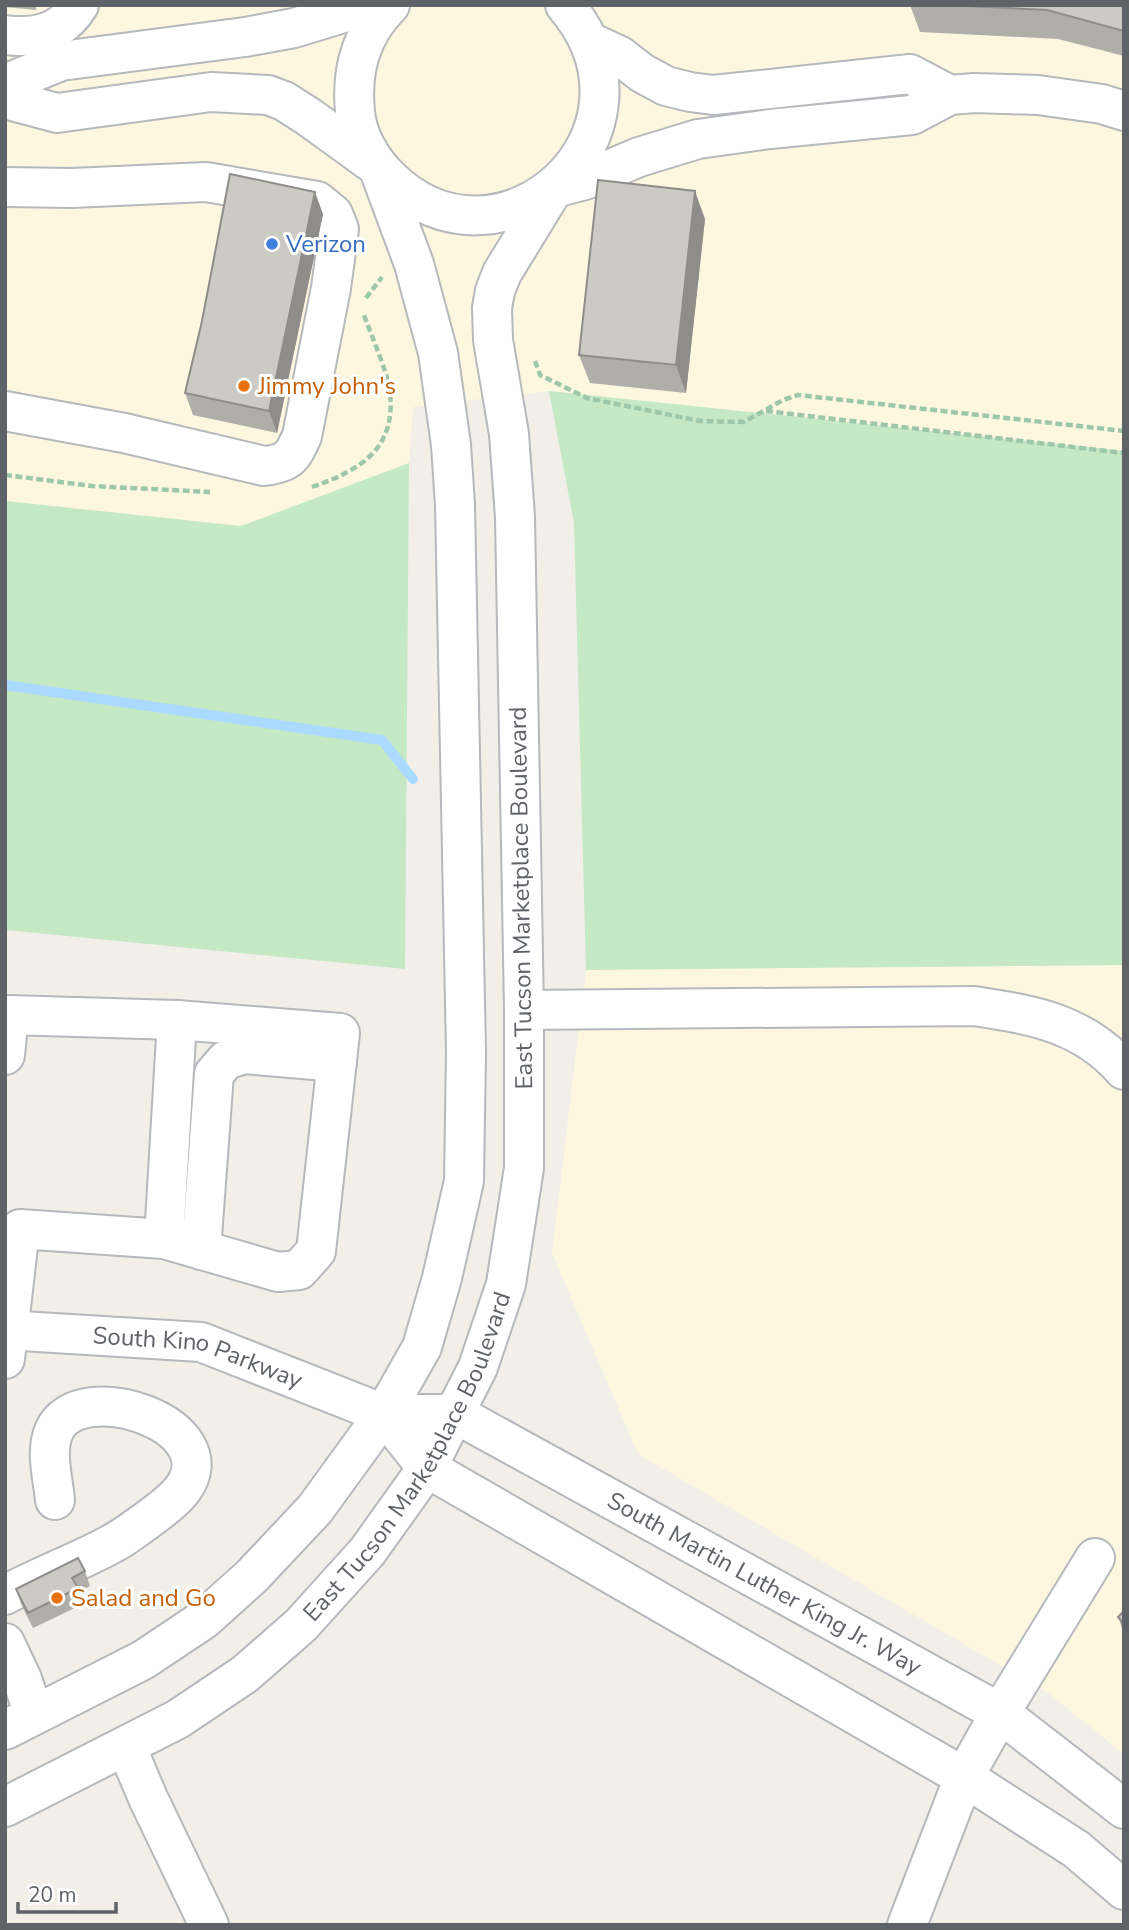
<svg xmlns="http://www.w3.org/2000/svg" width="1129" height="1930" viewBox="0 0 1129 1930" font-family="'Nunito Sans',sans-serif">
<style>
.commercial{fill:#fef7e0}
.green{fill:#c5e8c5}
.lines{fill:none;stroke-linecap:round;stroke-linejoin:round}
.stream{stroke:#aadaff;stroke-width:10}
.minor-casing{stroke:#b5b8bc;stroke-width:42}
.path{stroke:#9cc7a9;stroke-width:4.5;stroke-dasharray:7 3.5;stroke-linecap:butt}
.minor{stroke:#fff;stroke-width:38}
.wall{fill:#afaea9}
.shaded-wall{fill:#8f8d8a}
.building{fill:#cccac5;stroke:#8f8d8a;stroke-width:2}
.shop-dot{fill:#3f7fe0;stroke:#fff;stroke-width:2.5}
.food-dot{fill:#e8710a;stroke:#fff;stroke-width:2.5}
.labels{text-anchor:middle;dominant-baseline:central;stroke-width:6;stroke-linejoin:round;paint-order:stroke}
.shop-label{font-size:24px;fill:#366cbe;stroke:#fff;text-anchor:start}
.food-label{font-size:24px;fill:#c56008;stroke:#fff;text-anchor:start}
.street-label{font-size:24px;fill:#5f6368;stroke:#fff}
</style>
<rect width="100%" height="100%" fill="#f1efe8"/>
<g class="commercial">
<path d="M5 5H1124V451L549 391 413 407 409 463 241 526 5 501Z"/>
<path d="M1124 965V1754L1048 1693 638 1454 552 1253 586 970Z"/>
</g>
<g class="green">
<path d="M549 391 1124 451V965L586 970 574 523Z"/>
<path d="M409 463 405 969 5 930V501L241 526Z"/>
</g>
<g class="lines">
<path class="stream" d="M5 685 382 740 413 779"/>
<g class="minor-casing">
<g id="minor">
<path d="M390 5C360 35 351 71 355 112 357 136 371 160 388 177 500 289 674 133 565 5"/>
<path d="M5 35C36 39 62 33 79 5"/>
<path d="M590 42 620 56 642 73 666 86 690 92 713 95 910 74 950 95"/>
<path d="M5 84 61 61 245 37 294 28 369 5"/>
<path d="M5 99 57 113 211 92 268 95 284 101 309 117 378 167 414 264 438 353 451 445 455 505 466 1052 464 1181 442 1278 422 1347 384 1414 315 1509 252 1576 203 1620 143 1660 5 1730"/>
<path d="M5 187 72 188 206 182 317 201 333 214 339 229 331 288 302 436C292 458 289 463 264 466L124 433 5 411"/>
<path d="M524 1010 974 1006C1033 1015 1083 1023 1124 1070"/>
<path d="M5 1055 9 1015 177 1020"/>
<path d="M201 1250 214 1074 226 1060 244 1054 337 1062"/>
<path id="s1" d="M5 1330 201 1342 384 1414H456L1000 1713 1124 1809"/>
<path d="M5 1359 20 1229 164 1239 278 1272 299 1270 316 1251 340 1033 177 1020 164 1239"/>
<path d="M384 1414 427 1468 964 1777 1076 1849 1124 1890"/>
<path d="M5 1595C41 1575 80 1562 115 1542 126 1536 136 1528 146 1521 159 1511 172 1503 182 1490 231 1426 79 1374 54 1431 45 1452 53 1478 55 1500"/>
<path d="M5 1643 22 1679 34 1715"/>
<path d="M126 1746 148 1798 209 1925"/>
<path id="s2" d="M5 1807 178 1719 245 1674 301 1625 367 1552 427 1468 478 1367 506 1284 524 1168V1010L515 517 509 434 493 340 492 308 495 291 502 273 554 188 585 180 639 157 698 139 770 129 912 115 950 95 974 93 1038 95 1102 104 1124 111"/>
<path d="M907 1925 964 1777 1000 1713 1095 1558"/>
</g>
</g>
<g class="path">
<path d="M366 298 382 277"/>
<path d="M535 361 540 375 587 398 700 421 744 422 783 400 798 395 1124 431"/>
<path d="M766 411 1124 453"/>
<path d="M5 475 92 486 210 492"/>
<path d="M312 487C361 470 396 449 390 392 388 373 371 335 364 315"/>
</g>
<use href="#minor" class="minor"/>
</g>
<g class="wall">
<path d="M5 5H36V10L5 7Z"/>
<path d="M910 5H1124V56L1058 39 920 32Z"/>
<path d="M323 214 277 433 193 415 185 393 202 321Z"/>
<path d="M705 219 686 393 590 383 579 355Z"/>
<path d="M85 1571 90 1586 79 1592 83 1604 33 1628 21 1604 16 1589Z"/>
<path d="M1124 1611V1634L1118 1617Z"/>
</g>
<g class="shaded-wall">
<path d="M695 191 705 219 686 393 676 365Z"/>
<path d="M315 192 323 214 277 433 269 411Z"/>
</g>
<g class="building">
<path d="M946 5H1124V31L1047 10Z"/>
<path d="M230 174 315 192 269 411 185 393 202 321Z"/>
<path d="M598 180 695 191 676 365 579 355Z"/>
<path d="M78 1558 85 1571 72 1578 78 1588 28 1613 16 1589Z"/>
<path d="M1124 1611V1624L1118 1617Z"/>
</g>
<circle class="shop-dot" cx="272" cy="244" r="7"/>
<g class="food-dot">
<circle cx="244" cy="386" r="7"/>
<circle cx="57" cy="1598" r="7"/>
</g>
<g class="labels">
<g class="shop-label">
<text x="286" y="244">Verizon</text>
</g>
<g class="food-label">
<text x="258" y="386">Jimmy John's</text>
<text x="71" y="1598">Salad and Go</text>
</g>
<g class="street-label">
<text transform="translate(521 898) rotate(-91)">East Tucson Marketplace Boulevard</text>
<text stroke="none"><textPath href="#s1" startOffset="196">South Kino Parkway</textPath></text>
<text stroke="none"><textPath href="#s2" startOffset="551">East Tucson Marketplace Boulevard</textPath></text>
<text stroke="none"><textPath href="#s1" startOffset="817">South Martin Luther King Jr. Way</textPath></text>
</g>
</g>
<rect width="1129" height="1930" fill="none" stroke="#5f6368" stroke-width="14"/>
<path d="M18 1902v10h98v-10" fill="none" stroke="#5f6368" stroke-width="3.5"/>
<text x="28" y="1902" font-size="21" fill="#5f6368" stroke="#ffffff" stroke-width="5" paint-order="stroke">20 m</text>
</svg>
